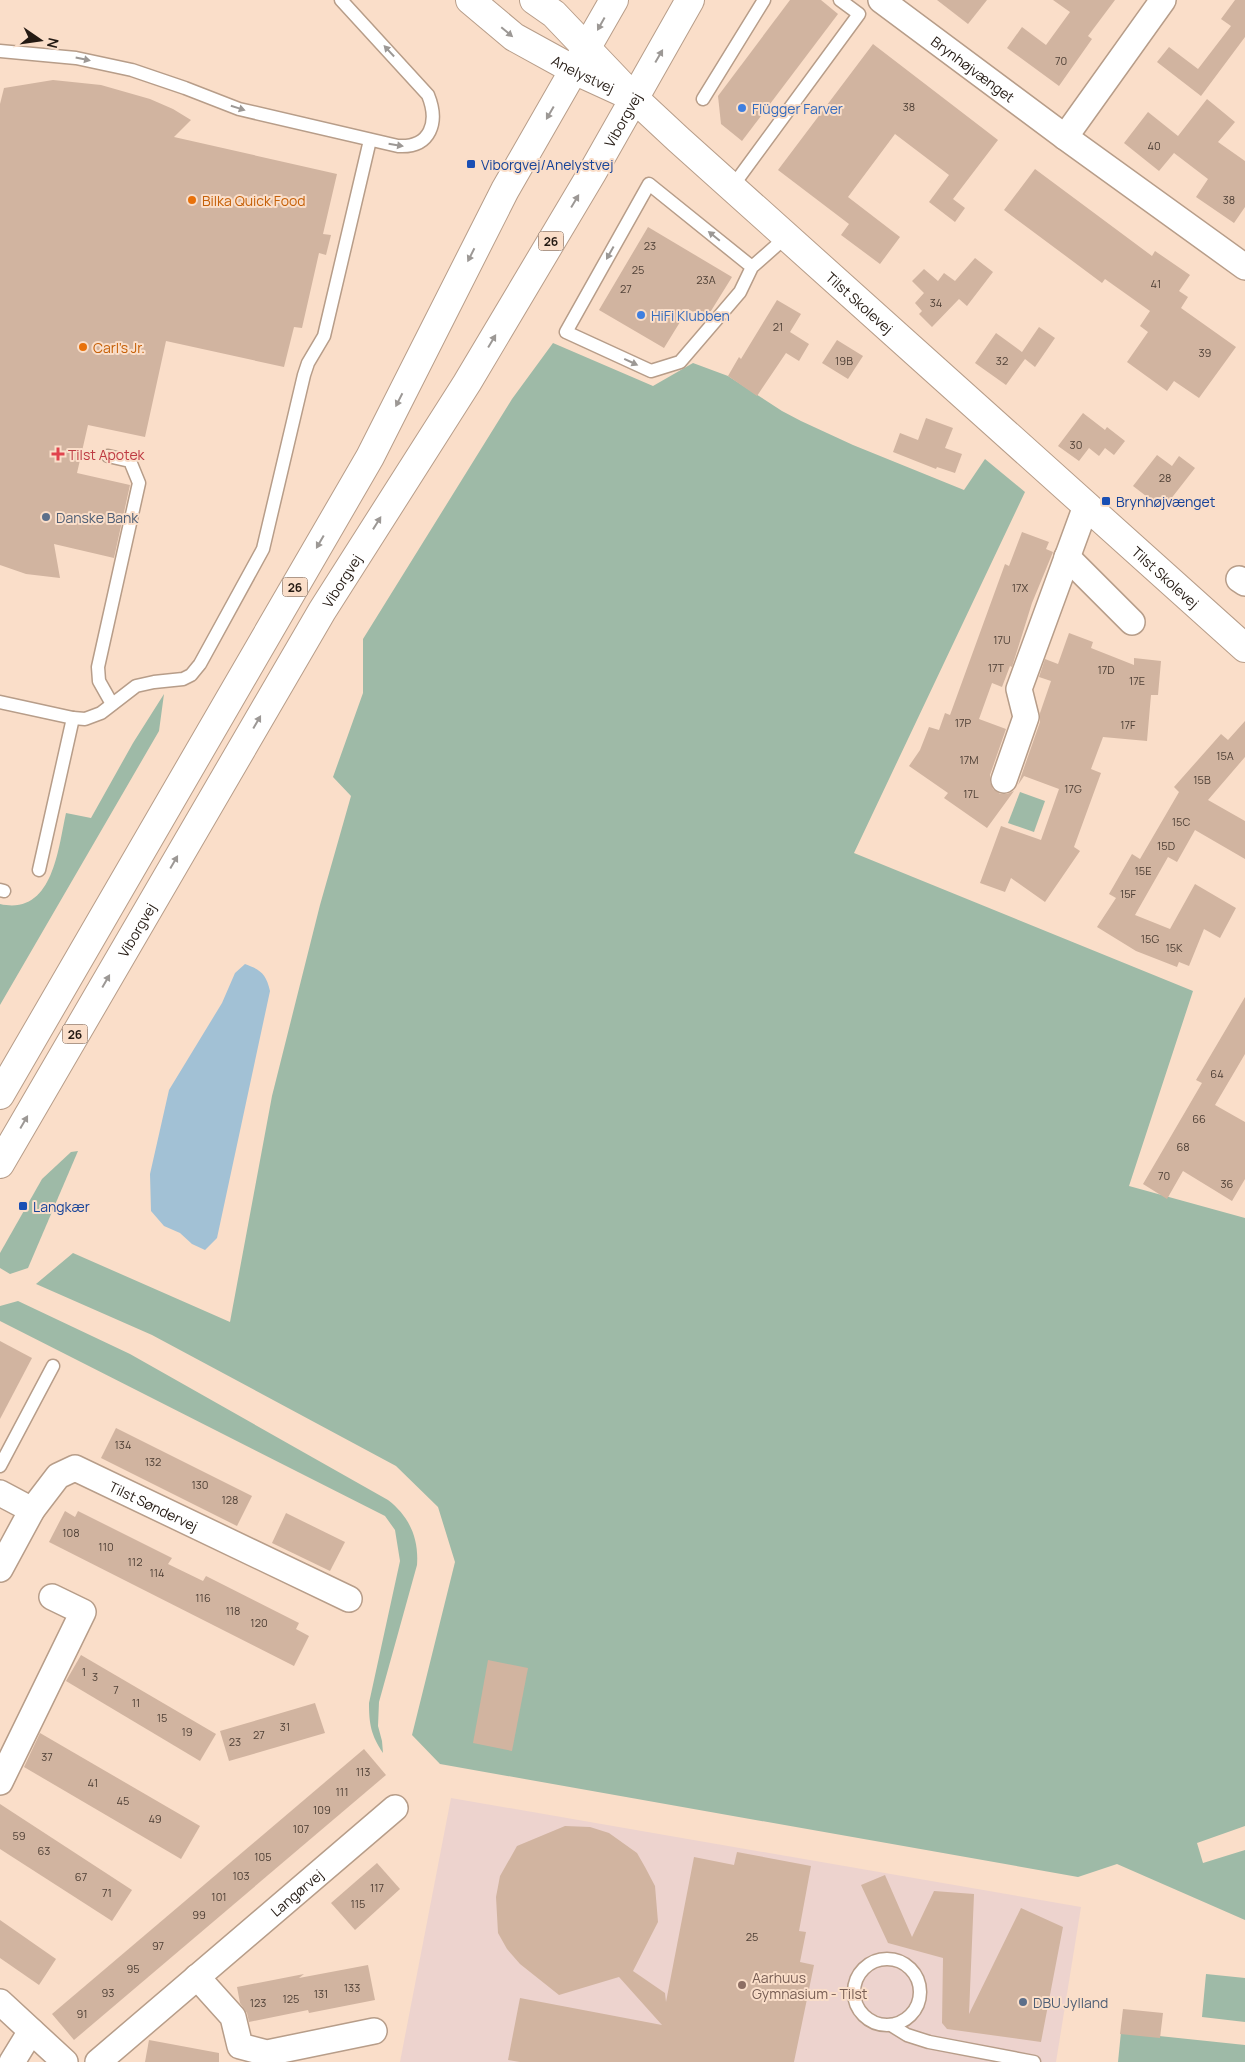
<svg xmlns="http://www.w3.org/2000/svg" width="1245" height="2062" viewBox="0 0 1245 2062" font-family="Manrope,sans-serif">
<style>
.education{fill:#edd3ce}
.green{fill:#9ebaa7}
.water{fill:#a2c1d5}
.building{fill:#d1b4a0}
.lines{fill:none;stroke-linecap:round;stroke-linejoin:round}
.lane-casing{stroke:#b79d89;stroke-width:15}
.street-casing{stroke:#b79d89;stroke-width:28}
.secondary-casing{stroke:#b79d89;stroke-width:30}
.primary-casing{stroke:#b79d89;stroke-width:30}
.lane{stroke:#fff;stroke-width:12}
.street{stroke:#fff;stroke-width:25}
.secondary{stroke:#fff;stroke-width:28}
.primary{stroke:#fff;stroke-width:28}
.oneway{fill:#9c9895}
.shop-dot{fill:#3f7fe0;stroke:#fadec9;stroke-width:2}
.transit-dot{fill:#1a4fb4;stroke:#fadec9;stroke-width:2}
.food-dot{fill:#e8710a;stroke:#fadec9;stroke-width:2}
.health-dot{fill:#e0444e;stroke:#fadec9;stroke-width:2}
.service-dot{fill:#5c6f8a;stroke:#fadec9;stroke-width:2}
.education-dot{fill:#8d6e63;stroke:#fadec9;stroke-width:2}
.labels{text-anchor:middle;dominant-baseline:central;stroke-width:4;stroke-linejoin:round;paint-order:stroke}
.number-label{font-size:11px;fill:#4f4036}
.shield{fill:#fadec9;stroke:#64554a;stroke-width:1}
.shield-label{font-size:12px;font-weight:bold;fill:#241a13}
.street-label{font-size:14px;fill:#241a13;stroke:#fadec9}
.shop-label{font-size:14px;fill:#366cbe;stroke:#fadec9;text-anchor:start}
.transit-label{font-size:14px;fill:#164399;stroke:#fadec9;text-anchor:start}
.food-label{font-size:14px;fill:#c56008;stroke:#fadec9;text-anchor:start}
.health-label{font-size:14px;fill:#be3a42;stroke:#fadec9;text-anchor:start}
.service-label{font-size:14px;fill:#4e5e75;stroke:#fadec9;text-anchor:start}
.education-label{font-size:14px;fill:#785e54;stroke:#fadec9;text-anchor:start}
</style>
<rect width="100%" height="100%" fill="#fadec9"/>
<path class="education" d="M451 1798 1081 1907 1056 2062H400Z"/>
<g class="green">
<path d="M553 343 653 386 693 363 728 376 782 411 801 421 853 445 964 490 985 459 1025 492 854 853 1193 991 1129 1186 1245 1218V1826L1197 1843 1203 1863 1245 1850V1920L1117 1864 1078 1877 440 1764 412 1735 455 1562 438 1507 396 1466 152 1335 36 1284 73 1253 230 1322 272 1096 320 905 351 796 333 777 363 693V639L512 399Z"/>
<path d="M164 694 159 731 0 1005V904C53 916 58 849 66 813L91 818 133 743Z"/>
<path d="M1020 792 1045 801 1034 832 1008 823Z"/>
<path d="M78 1151 28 1268 10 1274 0 1268V1253L42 1179 71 1152Z"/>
<path d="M18 1301 130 1354 388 1500C409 1516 419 1538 417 1565L379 1702 378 1726 382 1741 383 1753C371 1735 369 1724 369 1703L400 1561 395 1530 385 1516 0 1321V1306Z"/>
<path d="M1206 1974 1245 1978V2022L1202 2017Z"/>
<path d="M1121 2032 1245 2045V2062H1118Z"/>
</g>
<path class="water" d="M245 964C261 970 266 974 270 991L217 1238 205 1250 192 1244 180 1233 164 1226 151 1211 150 1174 169 1090 222 1003 235 973Z"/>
<g class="building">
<path d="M790 0H821L838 14 742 141 721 124 718 96Z"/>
<path d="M937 0H987L968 24Z"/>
<path d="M1053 0H1115L1088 36 1092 39 1059 86 1007 48 1022 27 1046 45 1070 12Z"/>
<path d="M1235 0H1245V37L1201 96 1157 62 1169 47 1198 69 1231 26 1221 19Z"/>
<path d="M873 44 998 140 953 199 965 208 955 222 929 202 949 175 895 134 848 197 900 237 880 264 841 235 849 224 778 170Z"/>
<path d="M53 80 101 85 150 99 173 109 191 120 174 137 337 174 323 234 331 235 326 255 319 253 302 328 294 327 284 367 166 341 145 437 88 425 77 473 130 485 114 558 54 544 60 578 26 574 0 565V104L4 88Z"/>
<path d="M1207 99 1235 122 1218 142 1245 161V207L1234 223 1196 197 1208 179 1174 153 1159 171 1124 143 1148 112 1178 136Z"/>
<path d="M1035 169 1152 256 1155 251 1190 275 1179 291 1188 297 1181 308 1236 347 1199 398 1174 381 1167 391 1127 362 1148 332 1140 326 1150 311 1105 279 1102 283 1004 210Z"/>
<path d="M648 227 732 277 706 319 688 309 664 348 599 310Z"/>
<path d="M975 258 993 272 967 306 959 299 932 327 919 314 922 311 915 303 924 293 912 281 924 269 938 281 944 273 955 281Z"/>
<path d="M777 300 801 314 790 332 809 344 799 361 786 353 757 396 728 376 739 357 741 359Z"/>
<path d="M1039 327 1055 338 1035 367 1025 359 1006 385 975 363 996 333 1022 352Z"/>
<path d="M837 340 863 356 848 379 822 363Z"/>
<path d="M1083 413 1105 430 1107 427 1125 441 1114 455 1105 448 1099 456 1089 448 1079 461 1058 446Z"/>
<path d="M926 418 953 428 945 448 962 454 955 473 937 467 936 469 893 452 900 433 918 440Z"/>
<path d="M1157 455 1172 466 1179 456 1195 468 1163 509 1133 486Z"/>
<path d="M1022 532 1049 542 1046 549 1053 552 1032 603 1012 667 1010 666 1002 687 992 683 979 719 1006 729 990 775V782L993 789 1000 794H1007L1014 791 987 828 944 798 948 793 909 766 920 750 929 727 939 730 945 713 950 715 1005 564 1009 566Z"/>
<path d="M1069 633 1093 642 1091 648 1134 665V658L1161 661 1158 695H1151L1147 741 1103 737 1091 769 1101 773 1074 847 1080 851 1045 902 1011 878 1005 892 980 883 1001 826 1041 840 1059 789 1024 776 1014 791 1018 785 1040 722V713L1051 681 1039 677 1045 659 1058 664Z"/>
<path d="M1245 721V757L1208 800 1245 821V859L1195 830 1177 862 1168 857 1135 915 1170 929 1195 884 1236 908 1220 938 1204 929 1189 966 1179 962 1177 967 1136 951 1097 927 1116 898 1109 894 1132 854 1140 859 1179 792 1174 787 1221 734 1228 740Z"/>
<path d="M1245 997V1054L1215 1105 1245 1122V1179L1232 1201 1183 1171 1167 1199 1143 1184 1202 1083 1196 1080Z"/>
<path d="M0 1341 32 1358 0 1419Z"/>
<path d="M116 1428 252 1496 237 1526 101 1458Z"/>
<path d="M65 1511 75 1517 78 1511 172 1558 168 1564 203 1581 206 1576 299 1623 296 1629 309 1636 294 1666 49 1542Z"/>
<path d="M286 1513 345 1542 330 1571 272 1543Z"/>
<path d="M81 1655 216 1734 200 1761 66 1681Z"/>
<path d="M488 1660 528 1668 512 1751 473 1743Z"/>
<path d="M315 1703 325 1733 229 1761 220 1731Z"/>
<path d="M40 1733 200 1826 181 1859 24 1767Z"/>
<path d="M364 1749 386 1775 74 2040 52 2014Z"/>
<path d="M0 1804 132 1890 112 1921 0 1849Z"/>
<path d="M565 1826 590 1827 609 1833 637 1853 645 1867 655 1886 658 1922 633 1971 665 1993 666 2002 694 1857 734 1865 737 1852 811 1866 799 1931 806 1932 800 1962 814 1965 794 2062H520L508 2060 520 1998 662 2025 619 1977 559 1995 520 1964 507 1949 498 1933 496 1897 500 1876 517 1846Z"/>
<path d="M377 1863 400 1889 355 1930 331 1903Z"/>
<path d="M885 1875 912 1937 934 1891 974 1894 969 2014 1021 1908 1063 1927 1041 2042 947 2029 942 2023 943 1958 888 1943 861 1885Z"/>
<path d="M0 1920 56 1959 39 1985 0 1958Z"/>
<path d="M368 1965 375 2000 309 2013 308 2010 249 2022 247 2013 240 2003 237 1987 304 1974 299 1978Z"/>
<path d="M1123 2009 1163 2013 1160 2038 1120 2034Z"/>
<path d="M149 2040 219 2053V2062H145Z"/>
</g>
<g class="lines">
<g class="lane-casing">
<g id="lane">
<path d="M0 51 76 58 132 70 185 88 239 109 398 146C431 148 439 122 428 95L341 0"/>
<path d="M703 99 764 0"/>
<path d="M732 187 859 14 840 0"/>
<path d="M752 267 649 184 566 332 651 371 680 362 740 292 752 267 786 237"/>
<path d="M108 456 130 461 139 483 98 667 99 681 112 704"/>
<path d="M0 702 73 718 85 719 101 713 136 686 154 682 183 679 191 675 200 664 263 549 304 375 308 363 324 336 370 140"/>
<path d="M39 870 73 718"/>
<path d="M0 890 4 891"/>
<path d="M0 1466 53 1366"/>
<circle cx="887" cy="1992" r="33"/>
<path d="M891 2025 907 2035 929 2042 1034 2062"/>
</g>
</g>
<g class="street-casing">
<g id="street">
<path id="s1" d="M881 0 1065 137 1245 267"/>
<path d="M1065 137 1163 0"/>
<path d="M1067 557 1132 622"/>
<path d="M1239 579 1245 583"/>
<path d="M1004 780 1026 717 1019 689 1086 506"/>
<path d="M0 1493 32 1510"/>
<path id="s2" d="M0 1569 32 1510 58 1476 75 1468 349 1599"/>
<path d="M0 1782 83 1612 52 1597"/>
<path d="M197 1977 233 2017 240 2046 267 2053 374 2031"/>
<path d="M0 2002 65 2062"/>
<path d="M12 2062 31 2031"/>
<path id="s3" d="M98 2062 395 1808"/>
</g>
</g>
<g class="secondary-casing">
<g id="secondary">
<path id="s4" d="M470 0 514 37 574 70 622 92"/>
<path id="s5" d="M534 0 554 14 634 98 678 139 1245 648"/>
</g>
</g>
<g class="primary-casing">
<g id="primary">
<path d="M0 1095 370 457 505 190 614 0"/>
<path id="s6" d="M0 1164 322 611 467 383 592 173 690 0"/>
</g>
</g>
<use href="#lane" class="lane"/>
<use href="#street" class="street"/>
<use href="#secondary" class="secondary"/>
<use href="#primary" class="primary"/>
</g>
<defs><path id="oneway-solid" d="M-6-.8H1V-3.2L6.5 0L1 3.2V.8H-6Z" transform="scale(1.25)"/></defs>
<g class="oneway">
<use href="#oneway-solid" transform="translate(601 24) rotate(119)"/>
<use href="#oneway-solid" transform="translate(507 32) rotate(40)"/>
<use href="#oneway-solid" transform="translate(389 51) rotate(-133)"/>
<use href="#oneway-solid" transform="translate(659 56) rotate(-60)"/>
<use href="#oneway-solid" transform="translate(83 59) rotate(12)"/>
<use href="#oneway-solid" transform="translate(238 108) rotate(18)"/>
<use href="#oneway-solid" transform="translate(550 113) rotate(120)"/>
<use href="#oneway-solid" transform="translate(396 145) rotate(9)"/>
<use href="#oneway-solid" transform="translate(575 201) rotate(-59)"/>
<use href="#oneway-solid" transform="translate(714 236) rotate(-141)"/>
<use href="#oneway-solid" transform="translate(610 253) rotate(119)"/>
<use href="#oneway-solid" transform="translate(471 255) rotate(117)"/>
<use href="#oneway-solid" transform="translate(492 341) rotate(-59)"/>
<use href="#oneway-solid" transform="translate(631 362) rotate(25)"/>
<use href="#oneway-solid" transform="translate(399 400) rotate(117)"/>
<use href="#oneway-solid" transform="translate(377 523) rotate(-58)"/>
<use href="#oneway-solid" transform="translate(320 542) rotate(120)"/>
<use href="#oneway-solid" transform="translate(257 722) rotate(-60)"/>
<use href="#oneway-solid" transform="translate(174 862) rotate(-60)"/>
<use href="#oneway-solid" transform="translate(106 981) rotate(-60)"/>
<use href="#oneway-solid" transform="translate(24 1122) rotate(-60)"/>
</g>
<g class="shop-dot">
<circle cx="742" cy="108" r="5"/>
<circle cx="641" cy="315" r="5"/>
</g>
<g class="transit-dot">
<rect x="466" y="159" width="10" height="10" rx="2.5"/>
<rect x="1101" y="496" width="10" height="10" rx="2.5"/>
<rect x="18" y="1201" width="10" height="10" rx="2.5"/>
</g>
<g class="food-dot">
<circle cx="192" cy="200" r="5"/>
<circle cx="83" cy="347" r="5"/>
</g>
<path class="health-dot" d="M55.5 446.5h5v5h5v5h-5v5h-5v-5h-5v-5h5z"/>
<g class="service-dot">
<circle cx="46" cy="517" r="5"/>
<circle cx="1023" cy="2002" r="5"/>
</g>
<circle class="education-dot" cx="742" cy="1985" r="5"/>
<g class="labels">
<g class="number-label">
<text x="1061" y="60">70</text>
<text x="909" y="106">38</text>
<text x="1154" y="145">40</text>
<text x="1229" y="199">38</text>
<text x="650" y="245">23</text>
<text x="638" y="269">25</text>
<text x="706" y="279">23A</text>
<text x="1156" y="283">41</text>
<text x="626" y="288">27</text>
<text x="936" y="302">34</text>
<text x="778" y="326">21</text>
<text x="1205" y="352">39</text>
<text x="844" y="360">19B</text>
<text x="1002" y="360">32</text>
<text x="1076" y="444">30</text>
<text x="1165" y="477">28</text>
<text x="1020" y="587">17X</text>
<text x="1002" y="639">17U</text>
<text x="996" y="667">17T</text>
<text x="1106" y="669">17D</text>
<text x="1137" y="680">17E</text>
<text x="963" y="722">17P</text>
<text x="1128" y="724">17F</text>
<text x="1225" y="755">15A</text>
<text x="969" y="759">17M</text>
<text x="1202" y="779">15B</text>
<text x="1073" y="788">17G</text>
<text x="971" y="793">17L</text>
<text x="1181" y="821">15C</text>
<text x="1166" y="845">15D</text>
<text x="1143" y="870">15E</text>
<text x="1128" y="893">15F</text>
<text x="1150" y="938">15G</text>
<text x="1174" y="947">15K</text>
<text x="1217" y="1073">64</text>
<text x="1199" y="1118">66</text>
<text x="1183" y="1146">68</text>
<text x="1164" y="1175">70</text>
<text x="1227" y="1183">36</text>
<text x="123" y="1444">134</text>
<text x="153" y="1461">132</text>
<text x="200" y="1484">130</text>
<text x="230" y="1499">128</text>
<text x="71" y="1532">108</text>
<text x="106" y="1546">110</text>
<text x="135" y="1561">112</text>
<text x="157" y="1572">114</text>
<text x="203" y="1597">116</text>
<text x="233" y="1610">118</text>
<text x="259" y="1622">120</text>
<text x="84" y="1671">1</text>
<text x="95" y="1676">3</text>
<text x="116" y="1689">7</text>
<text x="136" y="1702">11</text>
<text x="162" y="1717">15</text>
<text x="285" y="1726">31</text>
<text x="187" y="1731">19</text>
<text x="259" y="1734">27</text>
<text x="235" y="1741">23</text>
<text x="47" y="1756">37</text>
<text x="363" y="1771">113</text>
<text x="93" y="1782">41</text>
<text x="342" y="1791">111</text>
<text x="123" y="1800">45</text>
<text x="322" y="1809">109</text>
<text x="155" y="1818">49</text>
<text x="301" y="1828">107</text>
<text x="19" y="1835">59</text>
<text x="44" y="1850">63</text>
<text x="263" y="1856">105</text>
<text x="241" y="1875">103</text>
<text x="81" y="1876">67</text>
<text x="377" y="1887">117</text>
<text x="107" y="1892">71</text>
<text x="219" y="1896">101</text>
<text x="358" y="1903">115</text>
<text x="199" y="1914">99</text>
<text x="752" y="1936">25</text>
<text x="158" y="1945">97</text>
<text x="133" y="1968">95</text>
<text x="352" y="1987">133</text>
<text x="108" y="1992">93</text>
<text x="321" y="1993">131</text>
<text x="291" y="1998">125</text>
<text x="258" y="2002">123</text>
<text x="82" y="2013">91</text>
</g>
<g class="shield">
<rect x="538.5" y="231.5" width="25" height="19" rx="4"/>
<rect x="282.5" y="577.5" width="25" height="19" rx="4"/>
<rect x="62.5" y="1024.5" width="25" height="19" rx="4"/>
</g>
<g class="shield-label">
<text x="551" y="241">26</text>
<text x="295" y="587">26</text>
<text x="75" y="1034">26</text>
</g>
<g class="street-label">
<text stroke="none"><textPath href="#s1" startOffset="115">Brynhøjvænget</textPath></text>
<text stroke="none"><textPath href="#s4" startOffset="136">Anelystvej</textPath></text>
<text stroke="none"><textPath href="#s6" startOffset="1216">Viborgvej</textPath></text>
<text stroke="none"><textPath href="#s5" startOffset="445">Tilst Skolevej</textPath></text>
<text stroke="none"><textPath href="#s5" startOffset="856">Tilst Skolevej</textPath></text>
<text stroke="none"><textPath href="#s6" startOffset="676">Viborgvej</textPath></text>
<text stroke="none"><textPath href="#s6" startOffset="271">Viborgvej</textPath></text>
<text stroke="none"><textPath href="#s2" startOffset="216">Tilst Søndervej</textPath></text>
<text stroke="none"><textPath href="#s3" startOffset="261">Langørvej</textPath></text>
</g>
<g class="shop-label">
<text x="752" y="108">Flügger Farver</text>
<text x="651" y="315">HiFi Klubben</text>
</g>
<g class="transit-label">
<text x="481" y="164">Viborgvej/Anelystvej</text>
<text x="1116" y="501">Brynhøjvænget</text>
<text x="33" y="1206">Langkær</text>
</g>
<g class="food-label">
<text x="202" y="200">Bilka Quick Food</text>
<text x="93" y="347">Carl's Jr.</text>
</g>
<g class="health-label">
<text x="68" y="454">Tilst Apotek</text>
</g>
<g class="service-label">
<text x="56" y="517">Danske Bank</text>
<text x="1033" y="2002">DBU Jylland</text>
</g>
<g class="education-label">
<text x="752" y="1977">Aarhuus<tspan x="752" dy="16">Gymnasium - Tilst</tspan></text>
</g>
</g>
<g transform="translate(40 40) rotate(103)" stroke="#fadec9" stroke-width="4" paint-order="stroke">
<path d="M0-4L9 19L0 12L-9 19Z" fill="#241a13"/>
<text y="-8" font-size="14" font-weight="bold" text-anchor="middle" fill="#241a13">N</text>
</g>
</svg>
